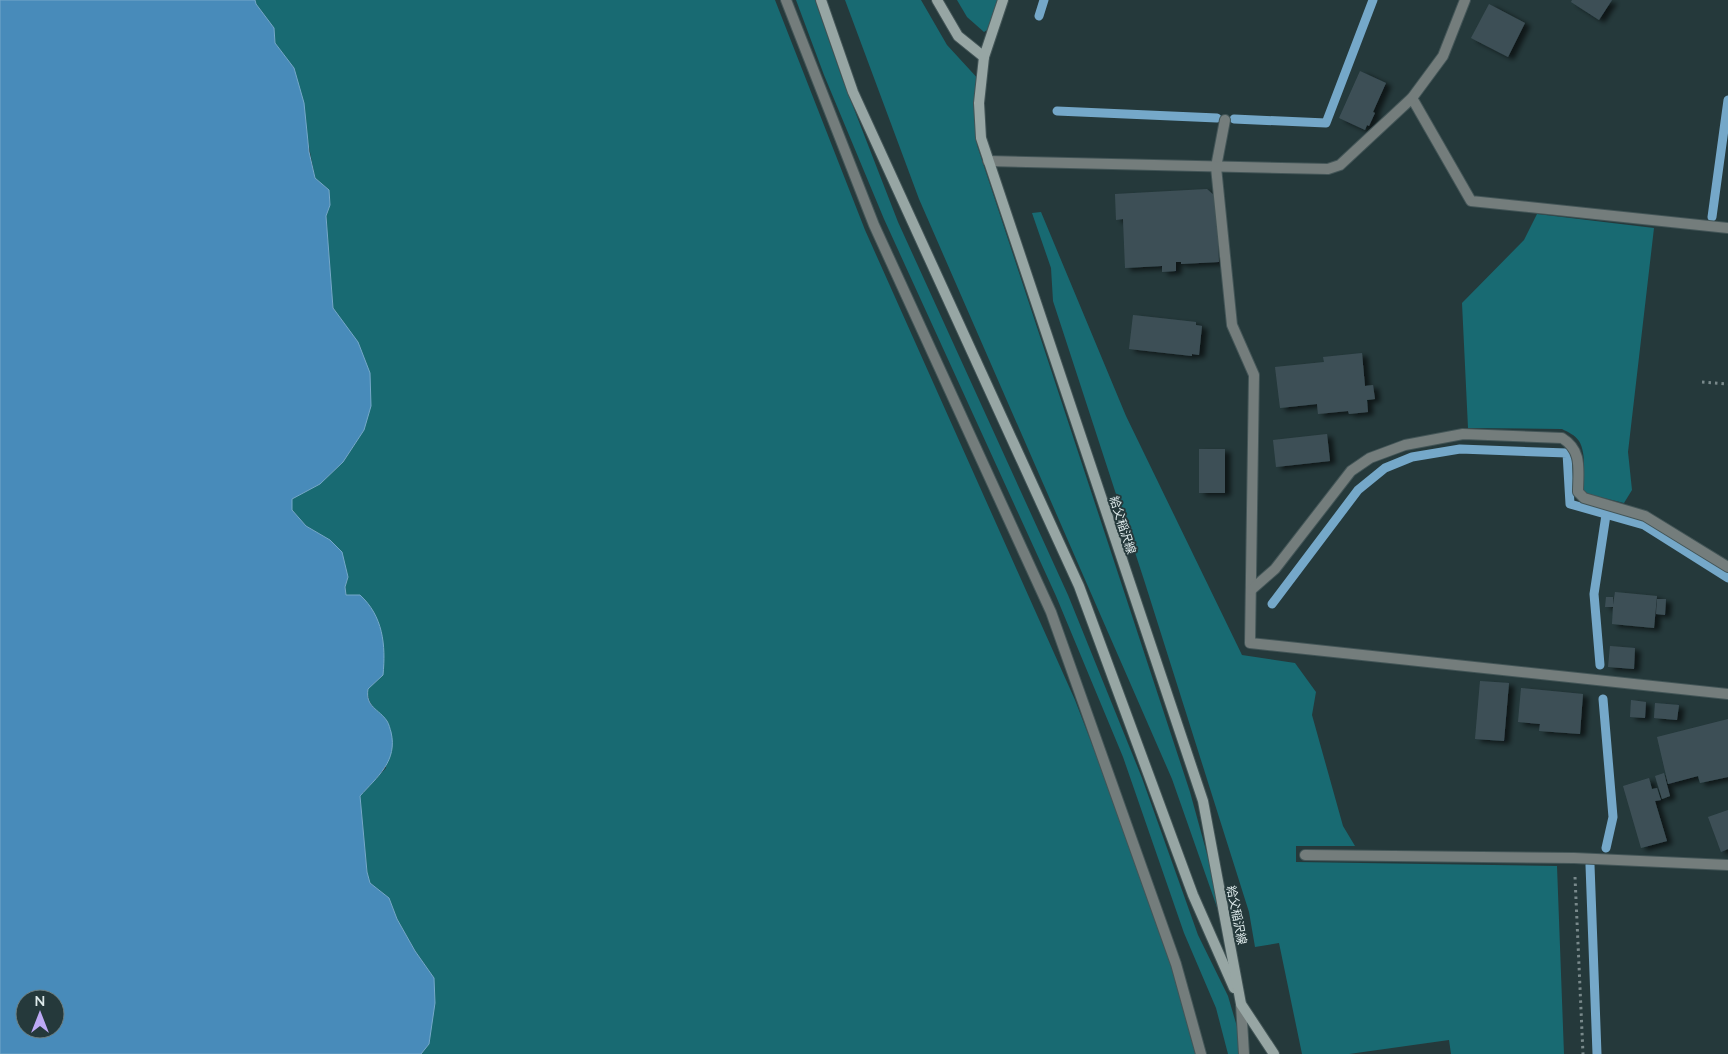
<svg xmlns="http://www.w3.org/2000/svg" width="1728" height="1054" viewBox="0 0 1728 1054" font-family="Lato,'Noto Sans JP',sans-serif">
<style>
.green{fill:#186a72}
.water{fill:#488bba;stroke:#75a8c9;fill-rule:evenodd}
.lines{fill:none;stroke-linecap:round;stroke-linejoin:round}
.stream{stroke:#75a8c9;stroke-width:9}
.building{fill:#3e5057;filter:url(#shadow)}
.lane-casing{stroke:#435557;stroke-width:12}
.street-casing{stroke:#435557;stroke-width:12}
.secondary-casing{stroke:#435557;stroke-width:12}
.path{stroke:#79898b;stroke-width:3;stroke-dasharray:2.5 4;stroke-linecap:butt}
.lane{stroke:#747d7c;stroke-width:10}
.street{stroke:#747d7c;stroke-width:10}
.secondary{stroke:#97a6a4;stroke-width:10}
.labels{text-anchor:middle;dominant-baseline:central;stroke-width:4;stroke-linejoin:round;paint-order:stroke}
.street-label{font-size:12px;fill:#deeaeb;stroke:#25393b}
</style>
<defs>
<filter id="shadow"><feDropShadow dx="5.5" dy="3" stdDeviation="2.5" flood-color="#0009"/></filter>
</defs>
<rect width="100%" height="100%" fill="#25393b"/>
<g class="green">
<path d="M255 0H775L865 230 1075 700 1164 932 1200 1054H421L429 1044 434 978 415 951 397 919 389 898 370 883 367 872 360 796 386 768 388 722C378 712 366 704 368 689L383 675 346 595 345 587 348 577 330 540 306 526 292 510V499L320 484 343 462 364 430 340 319 333 308 326 216 330 205 329 190 315 178 294 68 275 43 274 28 256 4Z"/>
<path d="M796 0H815L842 78 898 222 1068 595 1142 778 1198 935 1228 996 1245 1054H1228L1216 1008 1184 933 1123 757 1056 596 884 219 824 75Z"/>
<path d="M845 0H921L947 45 981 82 975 121 977 145 1190 792 1221 905 1219 913 1172 779 919 199Z"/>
<path d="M957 0H1003L995 25 984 32 967 17Z"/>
<path d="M1041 212 1126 416 1242 655 1295 663 1316 692 1312 715 1343 826 1355 846H1296V862L1557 866 1564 1054H1451L1449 1040 1349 1054H1302L1279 943 1255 947 1249 912 1145 583 1053 301 1051 268 1032 213Z"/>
<path d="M1537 214 1654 228 1628 452 1632 490 1624 503 1588 494 1583 490C1583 476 1587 454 1579 441 1575 435 1568 432 1562 429L1468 428 1462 303 1524 240Z"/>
</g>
<path class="water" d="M0 0H255L256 4 274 28 275 43 294 68 304 103 309 152 315 178 329 190 330 205 326 216 333 308 358 342 370 373 371 406 364 430 343 462 320 484 292 499V510L306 526 330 540 342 552 348 577 345 587 346 595H360C383 616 386 645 383 675L368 689C365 707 379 709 387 721 389 724 390 729 391 732 398 761 377 777 360 796L367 872 370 883 389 898 397 919 415 951 434 978 435 1003 429 1044 421 1054H0ZM25 999H55V1029H25Z"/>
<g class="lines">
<g class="stream">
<path d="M1039 16 1044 0"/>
<path d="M1057 111 1217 118"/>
<path d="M1234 119 1326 123 1373 0"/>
<path d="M1712 217 1728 100"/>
<path d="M1272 604 1358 490 1385 468 1412 457 1460 449 1567 453 1570 504 1644 525 1728 578"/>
<path d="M1600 665 1594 594 1606 515"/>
<path d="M1603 699 1613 817 1606 848"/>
<path d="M1590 865 1597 1054"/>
</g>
</g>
<g class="building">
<path d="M1572 0H1612L1599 20 1571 2Z"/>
<path d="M1489 4 1525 23 1508 57 1471 38Z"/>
<path d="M1360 71 1386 83 1373 112 1375 113 1369 126 1367 125 1365 130 1339 118Z"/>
<path d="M1207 189 1216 197 1219 262 1181 264V262H1176V271L1162 272V266L1125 268 1123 219 1116 220 1115 194Z"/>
<path d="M1133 315 1196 322V325L1202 326 1199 355 1192 354V356L1129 349Z"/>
<path d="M1362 353 1365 386 1373 385 1375 399 1367 400 1368 412 1349 414 1348 411 1318 414 1317 404 1280 408 1275 367 1324 362 1323 357Z"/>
<path d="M1327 434 1330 461 1276 467 1273 440Z"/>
<rect x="1199" y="449" width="26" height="44"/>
<path d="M1615 592 1657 596 1654 628 1612 624 1613 607H1605L1606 597H1613V605Z"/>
<path d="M1657 599H1666L1665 615 1656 614Z"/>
<path d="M1610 646 1635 648 1634 669 1608 667Z"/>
<path d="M1480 681 1509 683 1504 741 1475 739Z"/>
<path d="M1521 688 1583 694 1580 734 1539 731 1540 724 1518 722Z"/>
<path d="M1631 700 1646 702 1645 718 1630 717Z"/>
<path d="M1655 703 1679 705 1677 720 1654 718Z"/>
<path d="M1728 719V777L1700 783 1698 776 1668 784 1657 737Z"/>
<path d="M1664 773 1670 796 1662 799 1655 776Z"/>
<path d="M1649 778 1652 789 1657 788 1661 800 1655 801 1667 841 1641 848 1623 786Z"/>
<path d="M1728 810V849L1721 852 1708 817Z"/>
</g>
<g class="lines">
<g class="lane-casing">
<g id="lane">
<path d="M786 0 874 225 1051 612 1176 964 1201 1054"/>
<path d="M1216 167 1225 120"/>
<path d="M1241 1004 1244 1054"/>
</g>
</g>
<g class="street-casing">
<g id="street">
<path d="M1412 98 1471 201 1728 228"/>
<path d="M988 161 1328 169 1340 165 1412 98 1443 56 1465 0"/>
<path d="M1216 167 1232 325 1254 375 1250 643 1728 694"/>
<path d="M1251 590 1275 569 1351 471 1370 458 1405 445 1463 434 1562 438C1583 451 1578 470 1578 492L1584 498 1645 516 1728 567"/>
<path d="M1305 855 1574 858 1728 865"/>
</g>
</g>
<g class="secondary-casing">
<g id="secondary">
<path d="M821 0 853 92 1079 586 1193 895 1234 988"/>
<path d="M937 0 958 36 984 57"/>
<path d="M1003 0 984 57 979 103 981 138 1203 801 1241 1004 1274 1054"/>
</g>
</g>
<g class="path">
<path d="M1702 382 1728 384"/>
<path d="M1575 877 1583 1054"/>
</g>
<use href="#lane" class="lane"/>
<use href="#street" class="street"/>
<use href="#secondary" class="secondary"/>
</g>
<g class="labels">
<g class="street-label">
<text transform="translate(1123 525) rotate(72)">給父稲沢線</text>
<text transform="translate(1237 915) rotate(79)">給父稲沢線</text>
</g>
</g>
<g transform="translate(40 1014)"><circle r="24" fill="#25393b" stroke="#6f8081"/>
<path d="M0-4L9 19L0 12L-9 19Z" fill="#bda9f5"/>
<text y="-8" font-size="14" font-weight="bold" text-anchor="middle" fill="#deeaeb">N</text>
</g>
</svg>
